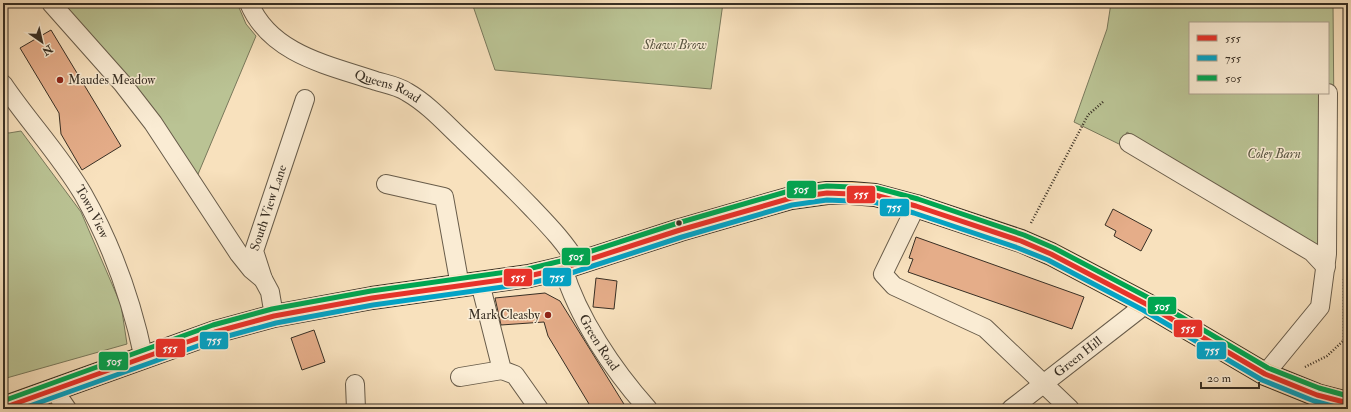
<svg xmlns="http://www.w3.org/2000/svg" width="1351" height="412" viewBox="0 0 1351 412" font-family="'IM FELL Double Pica',serif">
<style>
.green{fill:#bac394;stroke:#79795c;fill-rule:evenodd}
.building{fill:#e5ad89;stroke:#382f24}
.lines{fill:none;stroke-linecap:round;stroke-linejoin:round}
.minor-casing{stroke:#685c4a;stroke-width:20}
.highway-casing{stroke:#382f24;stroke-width:24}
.path{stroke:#382f24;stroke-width:2.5;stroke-dasharray:1 2;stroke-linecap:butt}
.minor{stroke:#faecd4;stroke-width:18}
.highway{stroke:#ecc07e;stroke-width:22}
.bus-1-casing{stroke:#faecd4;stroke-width:8}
.bus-2-casing{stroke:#faecd4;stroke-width:8}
.bus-3-casing{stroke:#faecd4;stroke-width:8}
.bus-1{stroke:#e7332a;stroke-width:5}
.bus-2{stroke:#03a3c6;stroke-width:5}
.bus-3{stroke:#00a651;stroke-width:5}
.poi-dot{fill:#8f2418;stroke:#faecd4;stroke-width:1.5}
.bus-dot{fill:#382f24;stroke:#faecd4;stroke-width:1.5}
.labels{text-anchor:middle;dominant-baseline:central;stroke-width:3;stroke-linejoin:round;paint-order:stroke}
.park-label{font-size:13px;font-style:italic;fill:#585440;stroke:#faecd4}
.poi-label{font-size:13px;fill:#382f24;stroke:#faecd4;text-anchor:start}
.street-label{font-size:13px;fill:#382f24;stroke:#faecd4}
.line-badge{stroke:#faecd4;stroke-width:1.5}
.badge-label{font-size:11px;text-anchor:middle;font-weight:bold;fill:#fff}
</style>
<rect width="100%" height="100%" fill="#f8e1bd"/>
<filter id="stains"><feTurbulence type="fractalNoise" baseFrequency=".005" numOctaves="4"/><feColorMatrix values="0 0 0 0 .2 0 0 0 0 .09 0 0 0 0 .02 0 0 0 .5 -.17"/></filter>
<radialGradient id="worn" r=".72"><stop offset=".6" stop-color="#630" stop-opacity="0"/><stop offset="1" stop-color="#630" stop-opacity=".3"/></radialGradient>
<g class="green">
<path d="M58 3H237L246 24 256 36 196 179Z"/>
<path d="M472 3H723L711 89 495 70Z"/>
<path d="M1111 3H1333L1335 242 1328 248 1297 239 1127 132 1121 145 1074 122 1107 29ZM1190 23H1328V93H1190Z"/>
<path d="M21 131 81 212 121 305 127 344 3 379V132L9 133Z"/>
</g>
<g class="building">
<path d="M51 30 121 146 82 170 61 134 59 113 20 48Z"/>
<path d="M1113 209 1152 230 1141 251 1114 236 1116 231 1105 225Z"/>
<path d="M916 237 1084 297 1072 329 908 272 913 259 909 258Z"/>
<path d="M596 278 617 281 614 309 593 307Z"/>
<path d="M545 293 560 301 627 409H592L548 336 544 322 501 325 495 298Z"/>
<path d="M314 330 325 362 302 370 291 338Z"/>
</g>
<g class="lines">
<g class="minor-casing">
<g id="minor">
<path d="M51 3 122 83 153 123 239 254 251 269 263 279"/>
<path id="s1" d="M249 3C270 54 328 65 376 81 386 84 398 86 407 92 428 104 445 123 462 139 486 162 509 184 531 207 548 225 565 242 577 263"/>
<path id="s2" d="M3 84C28 121 60 155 83 194 112 245 132 302 144 359"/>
<path d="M1129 143 1312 252 1326 267"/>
<path d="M386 184 444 197 460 286"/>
<path d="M916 206 883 274 894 286 985 328 1070 409"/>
<path id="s3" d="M563 268C578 318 613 370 648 409"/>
<path d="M480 283 502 370 515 375 539 409"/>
<path id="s4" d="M274 316 270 292 263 279 254 251 305 99"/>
<path d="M1265 374 1320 307 1327 254 1328 93"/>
<path d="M460 377 502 370"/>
<path d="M355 384 356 409"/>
<path d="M54 390 67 409"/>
<path id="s5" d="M1011 409 1146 304"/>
</g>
</g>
<g class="highway-casing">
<path id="highway" d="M3 408 215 332 274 316 372 298 529 276 563 268 680 230 791 198 827 193H851L875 195 916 206 1021 241 1051 254 1146 304 1265 374 1317 395 1348 403"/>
</g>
<g class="path">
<path d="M1346 86V3"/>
<path d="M1031 223 1088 115 1104 101"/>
<path d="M1305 367 1327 356 1344 340V277"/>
</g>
<use href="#minor" class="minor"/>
<use href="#highway" class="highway"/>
<g class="bus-1-casing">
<path id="bus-1" d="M3 408 215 332 274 316 372 298 529 276 563 268 680 230 791 198 827 193 875 195 916 206 1021 241 1051 254 1146 304 1265 374 1317 395 1348 403"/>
</g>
<g class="bus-2-casing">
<path id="bus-2" d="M21 409 217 339 276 323 373 305 531 283 565 275 682 237 792 205 827 200 874 202 914 213 1018 248 1048 260 1143 310 1262 380 1314 401 1343 409"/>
</g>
<g class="bus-3-casing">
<path id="bus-3" d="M3 401 213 325 272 309 371 291 528 269 561 261 678 223 789 191 827 186 877 188 918 199 1024 235 1054 248 1149 298 1268 368 1319 388 1348 396"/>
</g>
<use href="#bus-1" class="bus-1"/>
<use href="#bus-2" class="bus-2"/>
<use href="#bus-3" class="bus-3"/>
</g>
<g class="poi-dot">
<circle cx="60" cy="80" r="4"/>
<circle cx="548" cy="315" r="4"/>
</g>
<circle class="bus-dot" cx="679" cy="223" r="3.5"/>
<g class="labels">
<g class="park-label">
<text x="675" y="45">Shaws Brow</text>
<text x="1274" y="154">Coley Barn</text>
</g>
<g class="poi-label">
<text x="68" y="80">Maudes Meadow</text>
<text x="540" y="315" text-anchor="end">Mark Cleasby</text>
</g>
<g class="street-label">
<text stroke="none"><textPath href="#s1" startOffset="167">Queens Road</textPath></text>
<text stroke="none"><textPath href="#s4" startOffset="114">South View Lane</textPath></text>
<text stroke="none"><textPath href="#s2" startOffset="156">Town View</textPath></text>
<text stroke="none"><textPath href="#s3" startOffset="83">Green Road</textPath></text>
<text stroke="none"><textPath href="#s5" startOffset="85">Green Hill</textPath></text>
</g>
</g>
<g class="line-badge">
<rect x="786" y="180" width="31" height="19" rx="4" fill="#00a651"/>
<rect x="846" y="185" width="30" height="19" rx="4" fill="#e7332a"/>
<rect x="879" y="198" width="31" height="19" rx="4" fill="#03a3c6"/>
<rect x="561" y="247" width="30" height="19" rx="4" fill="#00a651"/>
<rect x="542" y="267" width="30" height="20" rx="4" fill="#03a3c6"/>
<rect x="503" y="268" width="30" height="19" rx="4" fill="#e7332a"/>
<rect x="1147" y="296" width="30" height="19" rx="4" fill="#00a651"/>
<rect x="1173" y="319" width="30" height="19" rx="4" fill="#e7332a"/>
<rect x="199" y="331" width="30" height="19" rx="4" fill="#03a3c6"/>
<rect x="155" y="338" width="31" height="20" rx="4" fill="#e7332a"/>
<rect x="1196" y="341" width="31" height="19" rx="4" fill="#03a3c6"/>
<rect x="98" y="351" width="31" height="20" rx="4" fill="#00a651"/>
</g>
<g class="badge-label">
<text x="801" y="193">505</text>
<text x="861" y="198">555</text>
<text x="894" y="211">755</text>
<text x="576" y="260">505</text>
<text x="557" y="281">755</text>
<text x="518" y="281">555</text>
<text x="1162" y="310">505</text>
<text x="1188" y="332">555</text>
<text x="214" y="344">755</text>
<text x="170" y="352">555</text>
<text x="1212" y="354">755</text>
<text x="114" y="365">505</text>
</g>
<rect width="1351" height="412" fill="none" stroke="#f8e1bd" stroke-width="16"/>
<rect x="4" y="4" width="1343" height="404" fill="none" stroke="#382f24" stroke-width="2"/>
<rect x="8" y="8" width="1335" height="396" fill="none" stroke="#382f24"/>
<rect x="1189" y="22" width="140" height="72" fill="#faecd4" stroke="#aca08e"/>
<rect x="1197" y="35" width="20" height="6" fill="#e7332a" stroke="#aca08e"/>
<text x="1225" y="42" font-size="12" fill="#382f24">555</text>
<rect x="1197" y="55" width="20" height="6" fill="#03a3c6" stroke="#aca08e"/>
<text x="1225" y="62" font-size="12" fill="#382f24">755</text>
<rect x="1197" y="75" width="20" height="6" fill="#00a651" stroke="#aca08e"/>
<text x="1225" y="82" font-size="12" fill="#382f24">505</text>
<g transform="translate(42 42) rotate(146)" stroke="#faecd4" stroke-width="3" paint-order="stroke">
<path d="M0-3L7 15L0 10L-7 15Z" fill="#382f24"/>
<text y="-6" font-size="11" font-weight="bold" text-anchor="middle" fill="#382f24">N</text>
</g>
<path d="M1201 382v6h58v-6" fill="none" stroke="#382f24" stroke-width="2"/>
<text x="1207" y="382" font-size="12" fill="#382f24" stroke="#faecd4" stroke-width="3" paint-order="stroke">20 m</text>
<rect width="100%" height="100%" filter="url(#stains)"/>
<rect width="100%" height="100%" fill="url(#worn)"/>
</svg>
